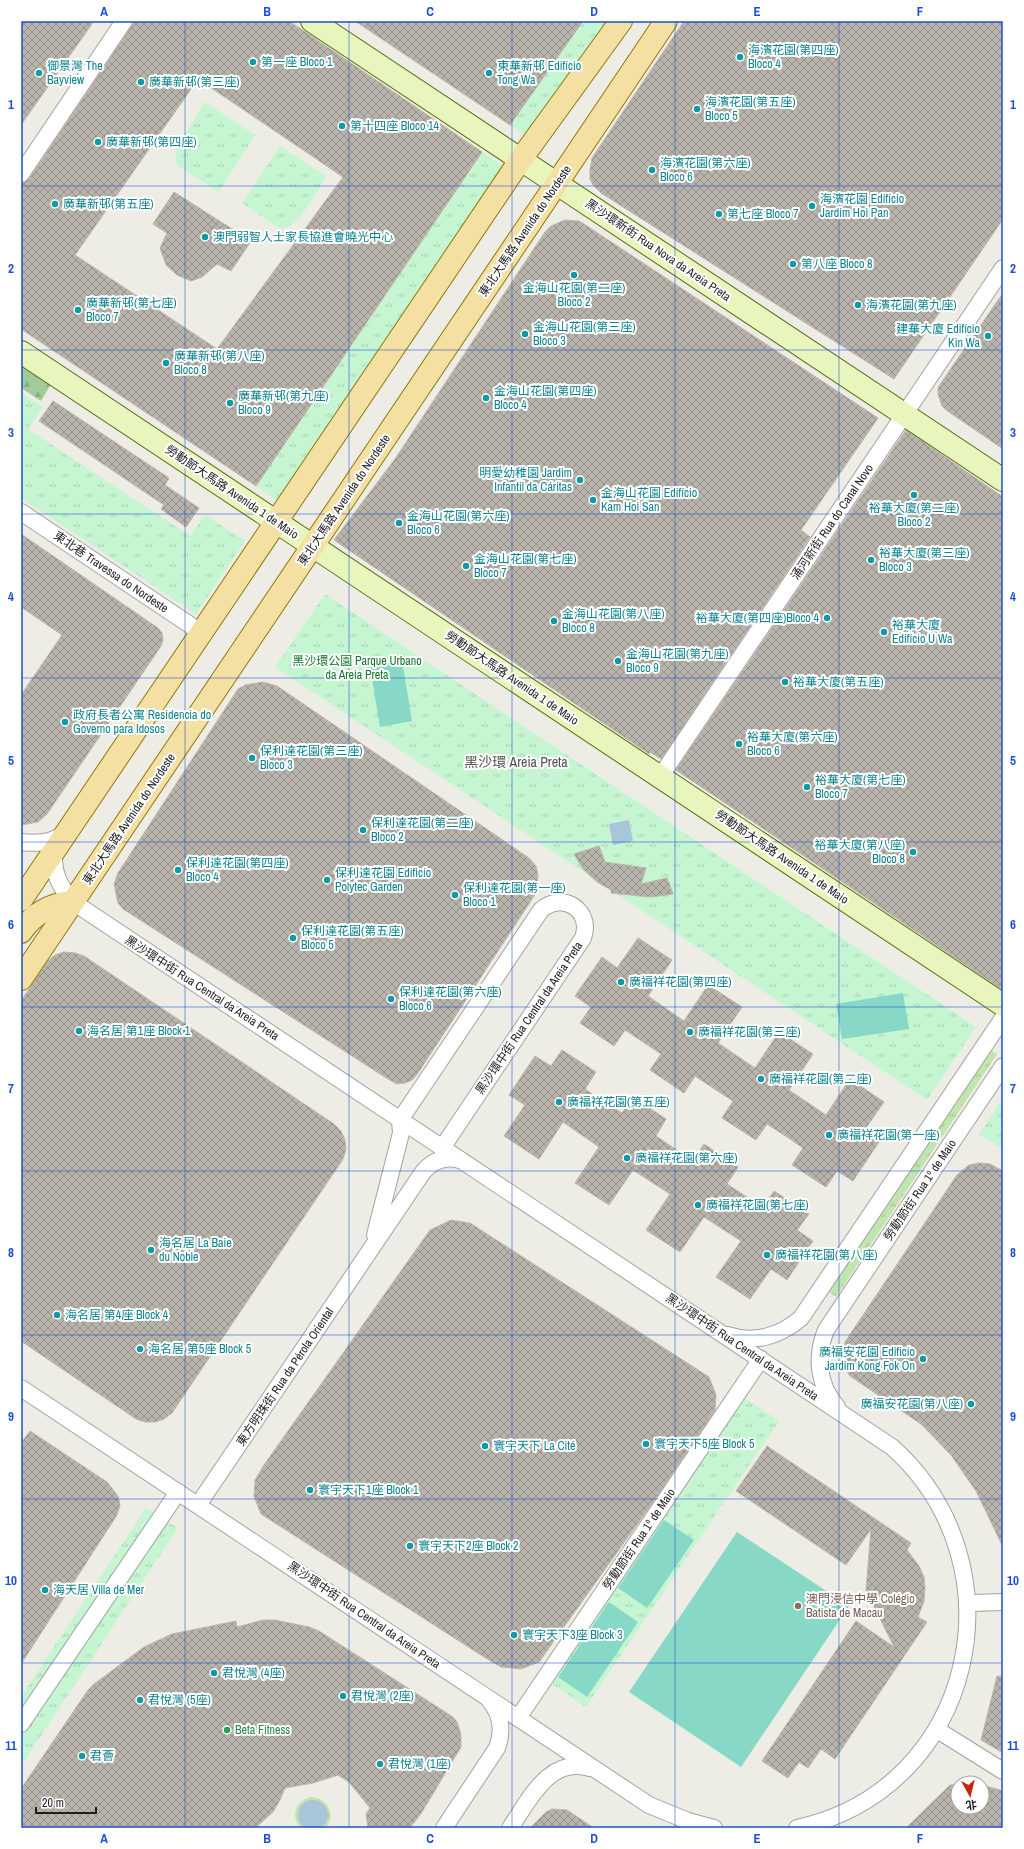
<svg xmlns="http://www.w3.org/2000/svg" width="1024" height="1849" viewBox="0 0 1024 1849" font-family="'Archivo Narrow','Noto Sans SC',sans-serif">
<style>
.grass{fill:url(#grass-tufts)}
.forest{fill:url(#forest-firs)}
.park{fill:url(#park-tufts)}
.pitch{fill:#88d8c7}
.water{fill:#a8c6d9}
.building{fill:url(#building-cross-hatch);stroke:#bfb6a8;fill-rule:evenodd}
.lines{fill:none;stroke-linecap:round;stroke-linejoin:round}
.street-casing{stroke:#a2a2a2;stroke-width:18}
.secondary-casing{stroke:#536e0c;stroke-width:24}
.primary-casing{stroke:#8e790a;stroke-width:24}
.street{stroke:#fff;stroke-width:16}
.secondary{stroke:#e8f5bc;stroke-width:22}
.primary{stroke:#f5e0a3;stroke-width:22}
.grid{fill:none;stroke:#1d4ed8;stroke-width:1;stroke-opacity:0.55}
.culture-dot{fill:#0f9aa8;stroke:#fff;stroke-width:1.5}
.education-dot{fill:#8d6e63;stroke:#fff;stroke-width:1.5}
.leisure-dot{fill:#2e9e5b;stroke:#fff;stroke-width:1.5}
.labels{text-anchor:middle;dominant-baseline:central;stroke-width:4;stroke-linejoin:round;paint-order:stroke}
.culture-label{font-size:12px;fill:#0d838f;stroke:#fff;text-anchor:start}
.street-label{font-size:12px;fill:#1e1e1e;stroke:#fff}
.park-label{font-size:12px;fill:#13752c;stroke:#fff}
.education-label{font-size:12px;fill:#785e54;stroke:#fff;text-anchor:start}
.leisure-label{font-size:12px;fill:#27864d;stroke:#fff;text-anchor:start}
.quarter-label{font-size:14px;fill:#515151;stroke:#fff}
.neatline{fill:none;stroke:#1d4ed8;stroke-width:1.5}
.grid-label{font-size:13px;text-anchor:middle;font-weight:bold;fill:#1d4ed8}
</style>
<defs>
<pattern id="grass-tufts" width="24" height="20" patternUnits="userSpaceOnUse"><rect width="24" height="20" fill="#c0e5ae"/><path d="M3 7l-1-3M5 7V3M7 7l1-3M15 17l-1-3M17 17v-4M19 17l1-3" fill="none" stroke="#a5c495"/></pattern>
<pattern id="forest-firs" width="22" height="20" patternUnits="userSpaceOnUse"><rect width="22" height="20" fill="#a2cb9c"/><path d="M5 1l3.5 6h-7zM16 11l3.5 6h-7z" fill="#8bae86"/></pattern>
<pattern id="park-tufts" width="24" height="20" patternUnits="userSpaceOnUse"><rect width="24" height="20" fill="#c5f6d1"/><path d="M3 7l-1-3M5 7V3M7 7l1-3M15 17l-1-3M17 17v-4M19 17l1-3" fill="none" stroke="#a9d2b3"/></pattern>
<pattern id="building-cross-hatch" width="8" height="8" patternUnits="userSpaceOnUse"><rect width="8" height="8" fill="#b8b3ab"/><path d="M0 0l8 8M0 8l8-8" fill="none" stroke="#95918b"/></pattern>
</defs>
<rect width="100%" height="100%" fill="#eeede5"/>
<g class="grass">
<path d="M990 1050 997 1054 836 1297 829 1292Z"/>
<path d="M311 1797C328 1798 336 1814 326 1828H300C290 1815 296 1801 311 1797Z"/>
</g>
<path class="forest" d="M21 361 52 382 41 401 21 388Z"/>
<g class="park">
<path d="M583 21H610L530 139 510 125Z"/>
<path d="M205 102 255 135 219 192 178 166 175 159 177 147Z"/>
<path d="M280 146 326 176C316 192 300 227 280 229L242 203Z"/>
<path d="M482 152 507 169 280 503 256 486Z"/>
<path d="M21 393 43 407 28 429 190 536 205 515 245 541 196 614 21 498Z"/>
<path d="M325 594 976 1027 927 1100 275 667Z"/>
<path d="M1003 1098V1150L979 1134Z"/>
<path d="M742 1396 779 1421 586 1707 549 1682Z"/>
<path d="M146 1508 178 1528 21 1766V1697Z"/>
</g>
<g class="pitch">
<path d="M402 660 412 721 380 727 370 666Z"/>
<path d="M903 993 909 1029 842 1039 836 1004Z"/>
<path d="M664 1520 694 1540 647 1608 618 1588Z"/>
<path d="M737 1532 849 1606 741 1767 629 1692Z"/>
<path d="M609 1602 638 1622 587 1697 558 1677Z"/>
</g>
<g class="water">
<path d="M629 820 633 841 613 845 609 824Z"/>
<circle cx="313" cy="1815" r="15"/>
</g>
<g class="building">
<path d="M21 21H94L21 125Z"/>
<path d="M135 21H289L482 152 256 486 21 329V184L29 179ZM198 79 343 177 217 349 75 255Z"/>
<path d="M355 21H583L510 125Z"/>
<path d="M684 21H1003V219L894 379 601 193 593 185 590 179V170L592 158Z"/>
<path d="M174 192 251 241 231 271 217 264 202 277 191 281 177 275 166 265 160 248 167 233 153 224Z"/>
<path d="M565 220 579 221 584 224 878 418 801 530 810 537 661 759 650 752 649 754 334 540 395 459 545 232 551 226Z"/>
<path d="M1003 293V449L946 410 942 406 938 394V388L943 380Z"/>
<path d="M53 401 169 478 165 485 199 508 186 527 161 509 164 505 39 421Z"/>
<path d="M906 430 1003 497V990L676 770Z"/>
<path d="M21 534 158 628 162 633 163 640 161 646 47 814 38 822 21 825V695L62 635 21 607Z"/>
<path d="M263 682 277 686 529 858 536 866 538 876 536 893 418 1073 412 1080 405 1083 397 1084 388 1079 123 909 118 903 114 884 118 873 238 689 245 685Z"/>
<path d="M599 846 605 862 646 868 641 884 667 878 673 894 651 897 611 893V890L597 882 583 869 574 854Z"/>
<path d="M638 938 672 960 648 996 684 1021 708 985 742 1007 718 1043 755 1068 779 1032 813 1054 789 1090 826 1115 850 1079 884 1102 863 1132 879 1142 853 1181 837 1171 826 1187 792 1165 803 1148 790 1139 767 1124 756 1140 722 1118 733 1101 710 1086 695 1076 684 1093 650 1070 661 1054 625 1030 614 1046 580 1023 591 1007 575 996 602 957 617 968Z"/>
<path d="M64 952 75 953 84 956 334 1124 341 1131 345 1140 346 1149 343 1159 172 1413 164 1419 155 1422H145L136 1419 21 1341V1001L48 961 55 955Z"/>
<path d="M562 1050 596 1072 585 1089 598 1098 622 1113 633 1097 666 1119 656 1136 693 1161 704 1144 738 1167 727 1184 750 1199 763 1208 774 1191 809 1214 797 1230 813 1241 787 1280 771 1269 750 1299 716 1277 741 1241 704 1217 680 1252 646 1230 670 1194 633 1170 609 1205 575 1183 599 1147 563 1122 539 1159 504 1136 525 1105 509 1095 535 1056 551 1066Z"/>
<path d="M980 1163 990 1164 1003 1171V1547L976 1491 951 1455 921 1424 850 1376 844 1367 842 1357 845 1342 957 1175 969 1165Z"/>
<path d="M451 1220 470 1223 709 1377 716 1395 715 1410 655 1499 539 1662 521 1669 501 1667 484 1657 261 1514 254 1496 255 1480 264 1465 430 1230Z"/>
<path d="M30 1431 107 1482 118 1496 120 1505 117 1515 21 1664V1443Z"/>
<path d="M767 1446 911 1543 907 1550 919 1566 924 1577 925 1589 924 1601 918 1617 927 1622 835 1759 821 1749 808 1768 799 1762 788 1778 762 1761 856 1621 894 1647 866 1590 871 1529 846 1565 736 1491Z"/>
<path d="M263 1620H275L309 1627 319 1631 453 1717 457 1722 461 1735V1747L422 1812 410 1828H368L366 1814 370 1808 349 1782 338 1775 313 1783 285 1788 280 1800 273 1812 255 1828H21V1789L88 1690 94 1684 144 1647 172 1634 236 1621 237 1627Z"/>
<path d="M997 1676 1003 1677V1753L981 1740Z"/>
<path d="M958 1784V1807H982V1785L1003 1791V1828H906L950 1785Z"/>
<path d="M552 1809 567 1810 594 1828H530L546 1812Z"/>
</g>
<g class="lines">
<g class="street-casing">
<g id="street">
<path d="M21 174 124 21"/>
<path d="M21 512 202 633"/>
<path d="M660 777 1003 268"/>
<path d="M21 842C37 844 54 843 66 832"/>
<path d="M55 850C51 871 60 887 73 902L892 1447C1024 1565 976 1789 797 1828"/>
<path d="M400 1120 541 910C562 891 593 910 583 938L442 1148"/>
<path d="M375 1235 401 1133 400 1120"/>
<path d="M728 1335C754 1344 780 1336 801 1318L1003 1018"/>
<path d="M21 1388 649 1805 688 1821 714 1828"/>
<path d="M837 1407C818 1385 815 1357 826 1330L1003 1066"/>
<path d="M198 1505 423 1172C433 1160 445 1156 460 1160"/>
<path d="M972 1603 1003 1602"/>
<path d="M518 1718 761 1359"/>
<path d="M21 1724 178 1492"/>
<path d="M939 1731 1003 1771"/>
<path d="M444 1828 497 1748C503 1731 502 1716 490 1701"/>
<path d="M510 1828C530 1799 549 1756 590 1768"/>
</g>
</g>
<g class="secondary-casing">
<g id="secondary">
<path d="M312 21 1003 480"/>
<path d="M21 352 1003 1005"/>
</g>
</g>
<g class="primary-casing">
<g id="primary">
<path d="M21 900 521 159 621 21"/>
<path d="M21 932C33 914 51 904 73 902"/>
<path d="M21 979 666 21"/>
</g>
</g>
<use href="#street" class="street"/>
<use href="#secondary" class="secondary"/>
<use href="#primary" class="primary"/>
</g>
<path class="grid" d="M185 21V1828M349 21V1828M512 21V1828M675 21V1828M839 21V1828M21 186H1003M21 350H1003M21 514H1003M21 678H1003M21 842H1003M21 1007H1003M21 1171H1003M21 1335H1003M21 1499H1003M21 1663H1003"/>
<g class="culture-dot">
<circle cx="740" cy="57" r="4"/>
<circle cx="253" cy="62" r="4"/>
<circle cx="39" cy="73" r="4"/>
<circle cx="489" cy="73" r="4"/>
<circle cx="141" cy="82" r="4"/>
<circle cx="697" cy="109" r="4"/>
<circle cx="342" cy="126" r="4"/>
<circle cx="98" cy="142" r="4"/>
<circle cx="652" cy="170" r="4"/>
<circle cx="55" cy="204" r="4"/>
<circle cx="812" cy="206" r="4"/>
<circle cx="719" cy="214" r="4"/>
<circle cx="205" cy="237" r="4"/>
<circle cx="793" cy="264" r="4"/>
<circle cx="574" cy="275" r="4"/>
<circle cx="858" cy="305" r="4"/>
<circle cx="78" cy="310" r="4"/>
<circle cx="525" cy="334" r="4"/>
<circle cx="988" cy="336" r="4"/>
<circle cx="166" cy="363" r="4"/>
<circle cx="486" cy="398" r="4"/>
<circle cx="230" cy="403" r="4"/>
<circle cx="580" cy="480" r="4"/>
<circle cx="914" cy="495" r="4"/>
<circle cx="593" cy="500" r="4"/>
<circle cx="399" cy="523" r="4"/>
<circle cx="871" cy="560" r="4"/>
<circle cx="466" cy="566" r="4"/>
<circle cx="827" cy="618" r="4"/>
<circle cx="554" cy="621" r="4"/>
<circle cx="884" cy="632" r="4"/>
<circle cx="618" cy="661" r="4"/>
<circle cx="785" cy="682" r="4"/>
<circle cx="65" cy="722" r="4"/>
<circle cx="739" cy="744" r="4"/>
<circle cx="252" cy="758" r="4"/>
<circle cx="807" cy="787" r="4"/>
<circle cx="363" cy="830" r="4"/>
<circle cx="913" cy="852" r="4"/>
<circle cx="178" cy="870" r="4"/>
<circle cx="327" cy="880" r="4"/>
<circle cx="455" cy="895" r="4"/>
<circle cx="293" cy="938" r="4"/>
<circle cx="621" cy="982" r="4"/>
<circle cx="391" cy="999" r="4"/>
<circle cx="79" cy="1031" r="4"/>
<circle cx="690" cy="1032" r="4"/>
<circle cx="761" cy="1079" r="4"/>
<circle cx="559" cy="1102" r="4"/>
<circle cx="829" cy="1135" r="4"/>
<circle cx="627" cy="1158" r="4"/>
<circle cx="698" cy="1205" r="4"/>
<circle cx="151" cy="1250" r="4"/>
<circle cx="767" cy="1255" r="4"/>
<circle cx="57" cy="1315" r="4"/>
<circle cx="140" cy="1349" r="4"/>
<circle cx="923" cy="1359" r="4"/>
<circle cx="971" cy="1404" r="4"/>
<circle cx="646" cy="1444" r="4"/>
<circle cx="485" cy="1446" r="4"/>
<circle cx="310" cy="1490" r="4"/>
<circle cx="410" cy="1546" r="4"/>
<circle cx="45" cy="1590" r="4"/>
<circle cx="514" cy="1635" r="4"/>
<circle cx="214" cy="1673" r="4"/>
<circle cx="343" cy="1696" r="4"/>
<circle cx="140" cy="1700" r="4"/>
<circle cx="82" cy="1756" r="4"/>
<circle cx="380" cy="1764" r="4"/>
</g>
<circle class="education-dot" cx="798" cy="1606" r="4"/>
<circle class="leisure-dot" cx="227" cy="1730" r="4"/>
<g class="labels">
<g class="culture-label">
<text x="748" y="50">海濱花園(第四座)<tspan x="748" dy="14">Bloco 4</tspan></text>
<text x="261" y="62">第一座 Bloco 1</text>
<text x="47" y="66">御景灣 The<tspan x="47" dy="14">Bayview</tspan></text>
<text x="497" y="66">東華新邨 Edifício<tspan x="497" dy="14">Tong Wa</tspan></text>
<text x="149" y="82">廣華新邨(第三座)</text>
<text x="705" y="102">海濱花園(第五座)<tspan x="705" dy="14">Bloco 5</tspan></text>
<text x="350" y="126">第十四座 Bloco 14</text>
<text x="106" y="142">廣華新邨(第四座)</text>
<text x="660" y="163">海濱花園(第六座)<tspan x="660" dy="14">Bloco 6</tspan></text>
<text x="820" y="199">海濱花園 Edifício<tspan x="820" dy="14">Jardim Hoi Pan</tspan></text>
<text x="63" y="204">廣華新邨(第五座)</text>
<text x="727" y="214">第七座 Bloco 7</text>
<text x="213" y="237">澳門弱智人士家長協進會曉光中心</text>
<text x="801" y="264">第八座 Bloco 8</text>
<text x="574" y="288" text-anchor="middle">金海山花園(第二座)<tspan x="574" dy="14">Bloco 2</tspan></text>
<text x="86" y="303">廣華新邨(第七座)<tspan x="86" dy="14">Bloco 7</tspan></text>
<text x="866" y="305">海濱花園(第九座)</text>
<text x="533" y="327">金海山花園(第三座)<tspan x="533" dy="14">Bloco 3</tspan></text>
<text x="980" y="329" text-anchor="end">建華大廈 Edifício<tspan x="980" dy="14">Kin Wa</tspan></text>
<text x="174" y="356">廣華新邨(第八座)<tspan x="174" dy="14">Bloco 8</tspan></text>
<text x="494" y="391">金海山花園(第四座)<tspan x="494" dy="14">Bloco 4</tspan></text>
<text x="238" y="396">廣華新邨(第九座)<tspan x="238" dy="14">Bloco 9</tspan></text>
<text x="572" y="473" text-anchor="end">明愛幼稚園 Jardim<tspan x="572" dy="14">Infantil da Cáritas</tspan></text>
<text x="601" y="493">金海山花園 Edifício<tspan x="601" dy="14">Kam Hoi San</tspan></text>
<text x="914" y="508" text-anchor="middle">裕華大廈(第二座)<tspan x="914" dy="14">Bloco 2</tspan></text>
<text x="407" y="516">金海山花園(第六座)<tspan x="407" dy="14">Bloco 6</tspan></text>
<text x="879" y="553">裕華大廈(第三座)<tspan x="879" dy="14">Bloco 3</tspan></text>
<text x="474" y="559">金海山花園(第七座)<tspan x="474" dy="14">Bloco 7</tspan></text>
<text x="562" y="614">金海山花園(第八座)<tspan x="562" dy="14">Bloco 8</tspan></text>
<text x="819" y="618" text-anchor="end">裕華大廈(第四座)Bloco 4</text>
<text x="892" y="625">裕華大廈<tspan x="892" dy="14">Edifício U Wa</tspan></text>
<text x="626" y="654">金海山花園(第九座)<tspan x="626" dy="14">Bloco 9</tspan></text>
<text x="793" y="682">裕華大廈(第五座)</text>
<text x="73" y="715">政府長者公寓 Residencia do<tspan x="73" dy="14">Governo para Idosos</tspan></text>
<text x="747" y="737">裕華大廈(第六座)<tspan x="747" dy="14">Bloco 6</tspan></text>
<text x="260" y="751">保利達花園(第三座)<tspan x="260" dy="14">Bloco 3</tspan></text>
<text x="815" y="780">裕華大廈(第七座)<tspan x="815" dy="14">Bloco 7</tspan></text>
<text x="371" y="823">保利達花園(第二座)<tspan x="371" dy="14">Bloco 2</tspan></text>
<text x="905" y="845" text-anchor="end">裕華大廈(第八座)<tspan x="905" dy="14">Bloco 8</tspan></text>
<text x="186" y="863">保利達花園(第四座)<tspan x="186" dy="14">Bloco 4</tspan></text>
<text x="335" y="873">保利達花園 Edificío<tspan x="335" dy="14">Polytec Garden</tspan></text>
<text x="463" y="888">保利達花園(第一座)<tspan x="463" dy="14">Bloco 1</tspan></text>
<text x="301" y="931">保利達花園(第五座)<tspan x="301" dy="14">Bloco 5</tspan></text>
<text x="629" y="982">廣福祥花園(第四座)</text>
<text x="399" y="992">保利達花園(第六座)<tspan x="399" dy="14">Bloco 6</tspan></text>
<text x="87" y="1031">海名居 第1座 Block 1</text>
<text x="698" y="1032">廣福祥花園(第三座)</text>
<text x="769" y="1079">廣福祥花園(第二座)</text>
<text x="567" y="1102">廣福祥花園(第五座)</text>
<text x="837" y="1135">廣福祥花園(第一座)</text>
<text x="635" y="1158">廣福祥花園(第六座)</text>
<text x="706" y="1205">廣福祥花園(第七座)</text>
<text x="159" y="1243">海名居 La Baie<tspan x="159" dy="14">du Noble</tspan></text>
<text x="775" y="1255">廣福祥花園(第八座)</text>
<text x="65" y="1315">海名居 第4座 Block 4</text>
<text x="148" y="1349">海名居 第5座 Block 5</text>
<text x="915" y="1352" text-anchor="end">廣福安花園 Edificío<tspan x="915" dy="14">Jardim Kong Fok On</tspan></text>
<text x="963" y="1404" text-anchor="end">廣福安花園(第八座)</text>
<text x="654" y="1444">寰宇天下5座 Block 5</text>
<text x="493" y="1446">寰宇天下 La Cité</text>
<text x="318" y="1490">寰宇天下1座 Block 1</text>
<text x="418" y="1546">寰宇天下2座 Block 2</text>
<text x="53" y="1590">海天居 Villa de Mer</text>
<text x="522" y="1635">寰宇天下3座 Block 3</text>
<text x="222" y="1673">君悅灣 (4座)</text>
<text x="351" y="1696">君悅灣 (2座)</text>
<text x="148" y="1700">君悅灣 (5座)</text>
<text x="90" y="1756">君薈</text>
<text x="388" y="1764">君悅灣 (1座)</text>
</g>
<g class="street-label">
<text transform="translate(525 231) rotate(-56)">東北大馬路 Avenida do Nordeste</text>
<text transform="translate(658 250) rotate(34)">黑沙環新街 Rua Nova da Areia Preta</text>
<text transform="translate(232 492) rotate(34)">勞動節大馬路 Avenida 1 de Maio</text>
<text transform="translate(344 500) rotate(-56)">東北大馬路 Avenida do Nordeste</text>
<text transform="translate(832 522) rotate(-56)">涌河新街 Rua do Canal Novo</text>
<text transform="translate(111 572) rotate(34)">東北巷 Travessa do Nordeste</text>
<text transform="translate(512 678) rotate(34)">勞動節大馬路 Avenida 1 de Maio</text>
<text transform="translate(129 819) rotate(-56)">東北大馬路 Avenida do Nordeste</text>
<text transform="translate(782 857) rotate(34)">勞動節大馬路 Avenida 1 de Maio</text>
<text transform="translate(202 988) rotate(33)">黑沙環中街 Rua Central da Areia Preta</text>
<text transform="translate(529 1018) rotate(-56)">黑沙環中街 Rua Central da Areia Preta</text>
<text transform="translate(920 1190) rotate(-56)">勞動節街 Rua 1º de Maio</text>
<text transform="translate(742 1347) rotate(34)">黑沙環中街 Rua Central da Areia Preta</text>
<text transform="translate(285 1377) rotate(-56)">東方明珠街 Rua da Pérola Oriental</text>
<text transform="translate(639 1539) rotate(-56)">勞動節街 Rua 1º de Maio</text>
<text transform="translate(364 1615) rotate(34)">黑沙環中街 Rua Central da Areia Preta</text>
</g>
<g class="park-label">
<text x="357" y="661">黑沙環公園 Parque Urbano<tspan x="357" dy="14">da Areia Preta</tspan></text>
</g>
<g class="education-label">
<text x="806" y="1599">澳門浸信中學 Colégio<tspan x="806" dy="14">Batista de Macau</tspan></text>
</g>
<g class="leisure-label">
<text x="235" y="1730">Beta Fitness</text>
</g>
<g class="quarter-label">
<text x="516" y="762">黑沙環 Areia Preta</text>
</g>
</g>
<rect width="1024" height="1849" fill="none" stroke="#ffffff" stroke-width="44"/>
<g transform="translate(970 1795) rotate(172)"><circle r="19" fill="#ffffff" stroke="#a5a5a5"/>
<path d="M0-3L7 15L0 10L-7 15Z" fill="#be2c0e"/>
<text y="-6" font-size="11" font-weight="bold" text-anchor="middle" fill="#1e1e1e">北</text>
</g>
<path d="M36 1807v6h60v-6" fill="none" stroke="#1e1e1e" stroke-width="2"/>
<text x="42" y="1807" font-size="12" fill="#1e1e1e" stroke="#ffffff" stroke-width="3" paint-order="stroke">20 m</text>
<rect x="22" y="22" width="980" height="1805" class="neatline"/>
<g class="grid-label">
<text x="104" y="16">A</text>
<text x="267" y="16">B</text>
<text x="430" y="16">C</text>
<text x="594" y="16">D</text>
<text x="757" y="16">E</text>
<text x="920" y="16">F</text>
<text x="11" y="109">1</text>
<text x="1013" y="109">1</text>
<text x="11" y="273">2</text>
<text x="1013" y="273">2</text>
<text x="11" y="437">3</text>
<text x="1013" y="437">3</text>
<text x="11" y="601">4</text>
<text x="1013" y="601">4</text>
<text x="11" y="765">5</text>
<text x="1013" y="765">5</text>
<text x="11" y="929">6</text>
<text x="1013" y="929">6</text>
<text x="11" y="1093">7</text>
<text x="1013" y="1093">7</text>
<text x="11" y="1257">8</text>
<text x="1013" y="1257">8</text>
<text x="11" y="1421">9</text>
<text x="1013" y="1421">9</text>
<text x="11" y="1585">10</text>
<text x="1013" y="1585">10</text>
<text x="11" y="1750">11</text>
<text x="1013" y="1750">11</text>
<text x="104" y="1843">A</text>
<text x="267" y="1843">B</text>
<text x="430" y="1843">C</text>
<text x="594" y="1843">D</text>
<text x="757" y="1843">E</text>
<text x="920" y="1843">F</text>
</g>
</svg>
